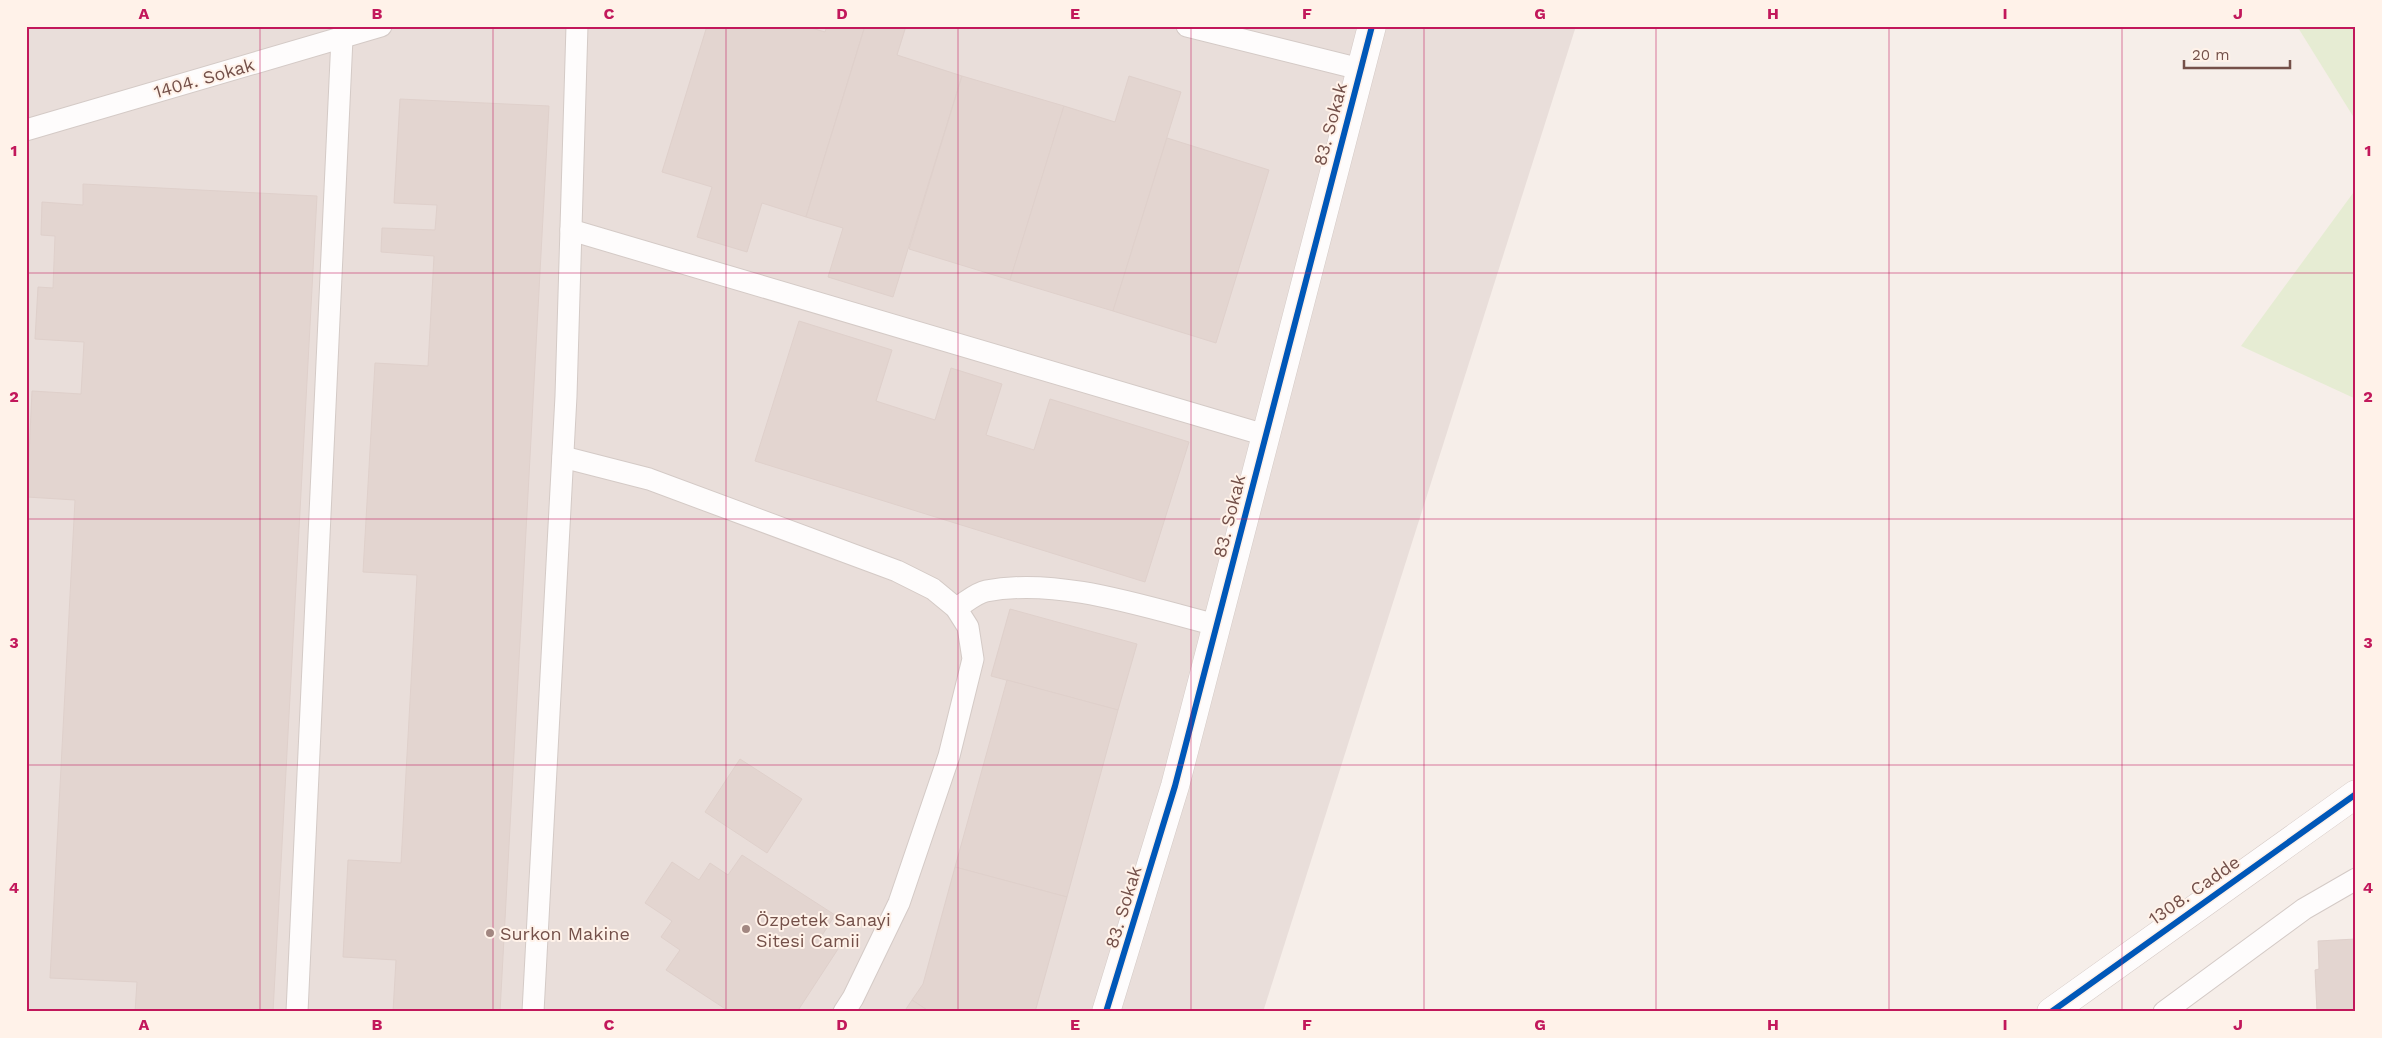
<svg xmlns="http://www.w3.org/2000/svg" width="2382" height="1038" viewBox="0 0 2382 1038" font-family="'Work Sans',sans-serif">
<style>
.industrial{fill:#e9deda}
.green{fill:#e6ecd3}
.building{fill:#e3d5d0;stroke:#dfd0cb}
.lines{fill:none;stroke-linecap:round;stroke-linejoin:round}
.lane-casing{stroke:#d4cac6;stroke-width:23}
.street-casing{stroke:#d4cac6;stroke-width:29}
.secondary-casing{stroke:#d5c9c5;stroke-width:29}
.lane{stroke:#fefcfc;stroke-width:21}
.street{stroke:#fefcfc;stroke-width:28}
.secondary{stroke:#fefcfc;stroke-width:28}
.cycleway-casing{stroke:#fff2e9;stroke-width:9}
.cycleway{stroke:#0057b8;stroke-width:6}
.grid{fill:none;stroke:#c2185b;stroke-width:1;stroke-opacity:0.55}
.poi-dot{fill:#a28781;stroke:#fff2e9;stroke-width:2}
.labels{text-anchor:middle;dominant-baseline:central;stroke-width:4;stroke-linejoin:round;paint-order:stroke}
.street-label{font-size:18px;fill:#745049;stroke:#fff2e9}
.poi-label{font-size:18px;fill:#745049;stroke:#fff2e9;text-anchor:start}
.neatline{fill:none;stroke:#c2185b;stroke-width:2}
.grid-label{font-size:16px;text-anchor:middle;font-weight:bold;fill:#c2185b}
</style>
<rect width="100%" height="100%" fill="#f6eee9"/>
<path class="industrial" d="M26 26H1576L1263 1012H26Z"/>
<g class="green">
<path d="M2297 26H2356V121Z"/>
<path d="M2356 189V399L2241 346Z"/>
</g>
<g class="building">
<path d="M707 26H805L825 32 827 26H865L806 217 762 203 747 252 697 237 712 187 662 172Z"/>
<path d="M865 26H906L897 55 962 76 893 297 828 277 843 228 806 217Z"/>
<path d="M962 76 1064 106 1010 280 909 249Z"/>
<path d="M1129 76 1181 92 1113 311 1010 280 1064 106 1115 122Z"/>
<path d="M400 99 549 106 500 1012H393L396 960 343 957 348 860 401 863 417 575 363 572 375 363 428 366 434 256 381 252 382 228 435 230 437 205 394 203Z"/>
<path d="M1167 138 1269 170 1216 343 1113 311Z"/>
<path d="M83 184 317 196 273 1012H135L137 982 50 978 75 500 27 497 32 391 81 394 84 342 35 339 38 287 53 288 55 236 41 235 42 202 83 205Z"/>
<path d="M799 321 892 350 876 401 935 420 951 368 1002 384 986 435 1034 450 1050 399 1189 442 1145 582 755 461Z"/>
<path d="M1010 609 1137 644 1118 710 991 676Z"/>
<path d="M1007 680 1118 710 1067 897 955 867Z"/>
<path d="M740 759 802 799 767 853 705 812Z"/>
<path d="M742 855 835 915 821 937 838 949 797 1012H777L773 1009 771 1012H730L666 970 680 950 661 937 672 921 645 903 672 862 699 880 710 863 728 875Z"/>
<path d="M955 867 1067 897 1035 1012H930L912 1000 923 984Z"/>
<path d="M2356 939V1012H2317L2315 970 2319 969 2318 941Z"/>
<path d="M912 1000 930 1012H904Z"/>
</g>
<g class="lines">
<g class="lane-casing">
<g id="lane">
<path d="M1187 26 1360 69"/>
<path d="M26 130 381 26"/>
<path d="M571 230 1265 435"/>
<path d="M563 457 649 479 897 571 933 589 956 608 968 627 973 659 949 756 899 903 853 998 844 1012"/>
<path d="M956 608C965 603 976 593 986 591 1059 577 1145 607 1216 625"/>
<path d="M297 1012 342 38"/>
<path d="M533 1012 566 396 577 26"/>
<path d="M2164 1012 2304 909 2356 879"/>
</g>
</g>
<g class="street-casing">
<path id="street" d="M1106 1012 1175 786 1372 26"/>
</g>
<g class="secondary-casing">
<path id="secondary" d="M2051 1012 2356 794"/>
</g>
<use href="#lane" class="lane"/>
<use href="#street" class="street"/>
<use href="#secondary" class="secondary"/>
<g class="cycleway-casing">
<g id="cycleway">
<path d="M1106 1012 1175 786 1372 26"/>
<path d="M2051 1012 2356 794"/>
</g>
</g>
<use href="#cycleway" class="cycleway"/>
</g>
<path class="grid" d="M260 26V1012M493 26V1012M726 26V1012M958 26V1012M1191 26V1012M1424 26V1012M1656 26V1012M1889 26V1012M2122 26V1012M26 273H2356M26 519H2356M26 765H2356"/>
<g class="poi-dot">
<circle cx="746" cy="929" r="5"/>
<circle cx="490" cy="933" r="5"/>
</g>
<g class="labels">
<g class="street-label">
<text transform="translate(204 78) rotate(-16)">1404. Sokak</text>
<text transform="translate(1330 124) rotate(-75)">83. Sokak</text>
<text transform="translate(1229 516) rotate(-76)">83. Sokak</text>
<text transform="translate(2194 890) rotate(-35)">1308. Cadde</text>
<text transform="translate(1123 907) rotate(-73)">83. Sokak</text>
</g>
<g class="poi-label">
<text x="756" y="919">Özpetek Sanayi<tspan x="756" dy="21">Sitesi Camii</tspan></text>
<text x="500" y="933">Surkon Makine</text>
</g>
</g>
<rect width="2382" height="1038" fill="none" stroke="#fff2e9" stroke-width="55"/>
<path d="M2184 60v8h106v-8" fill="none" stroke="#745049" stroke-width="2.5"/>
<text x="2192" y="60" font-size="15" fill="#745049" stroke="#fff2e9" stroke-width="4" paint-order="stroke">20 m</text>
<rect x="28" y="28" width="2326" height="982" class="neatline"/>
<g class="grid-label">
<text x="144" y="19">A</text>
<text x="377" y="19">B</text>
<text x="609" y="19">C</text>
<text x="842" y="19">D</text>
<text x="1075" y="19">E</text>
<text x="1307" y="19">F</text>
<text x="1540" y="19">G</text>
<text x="1773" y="19">H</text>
<text x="2005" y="19">I</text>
<text x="2238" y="19">J</text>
<text x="14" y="156">1</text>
<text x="2368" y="156">1</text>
<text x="14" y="402">2</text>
<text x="2368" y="402">2</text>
<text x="14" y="648">3</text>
<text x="2368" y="648">3</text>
<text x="14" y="893">4</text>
<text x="2368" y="893">4</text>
<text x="144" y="1030">A</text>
<text x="377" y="1030">B</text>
<text x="609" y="1030">C</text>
<text x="842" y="1030">D</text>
<text x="1075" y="1030">E</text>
<text x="1307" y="1030">F</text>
<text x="1540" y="1030">G</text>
<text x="1773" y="1030">H</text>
<text x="2005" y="1030">I</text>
<text x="2238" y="1030">J</text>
</g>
</svg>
